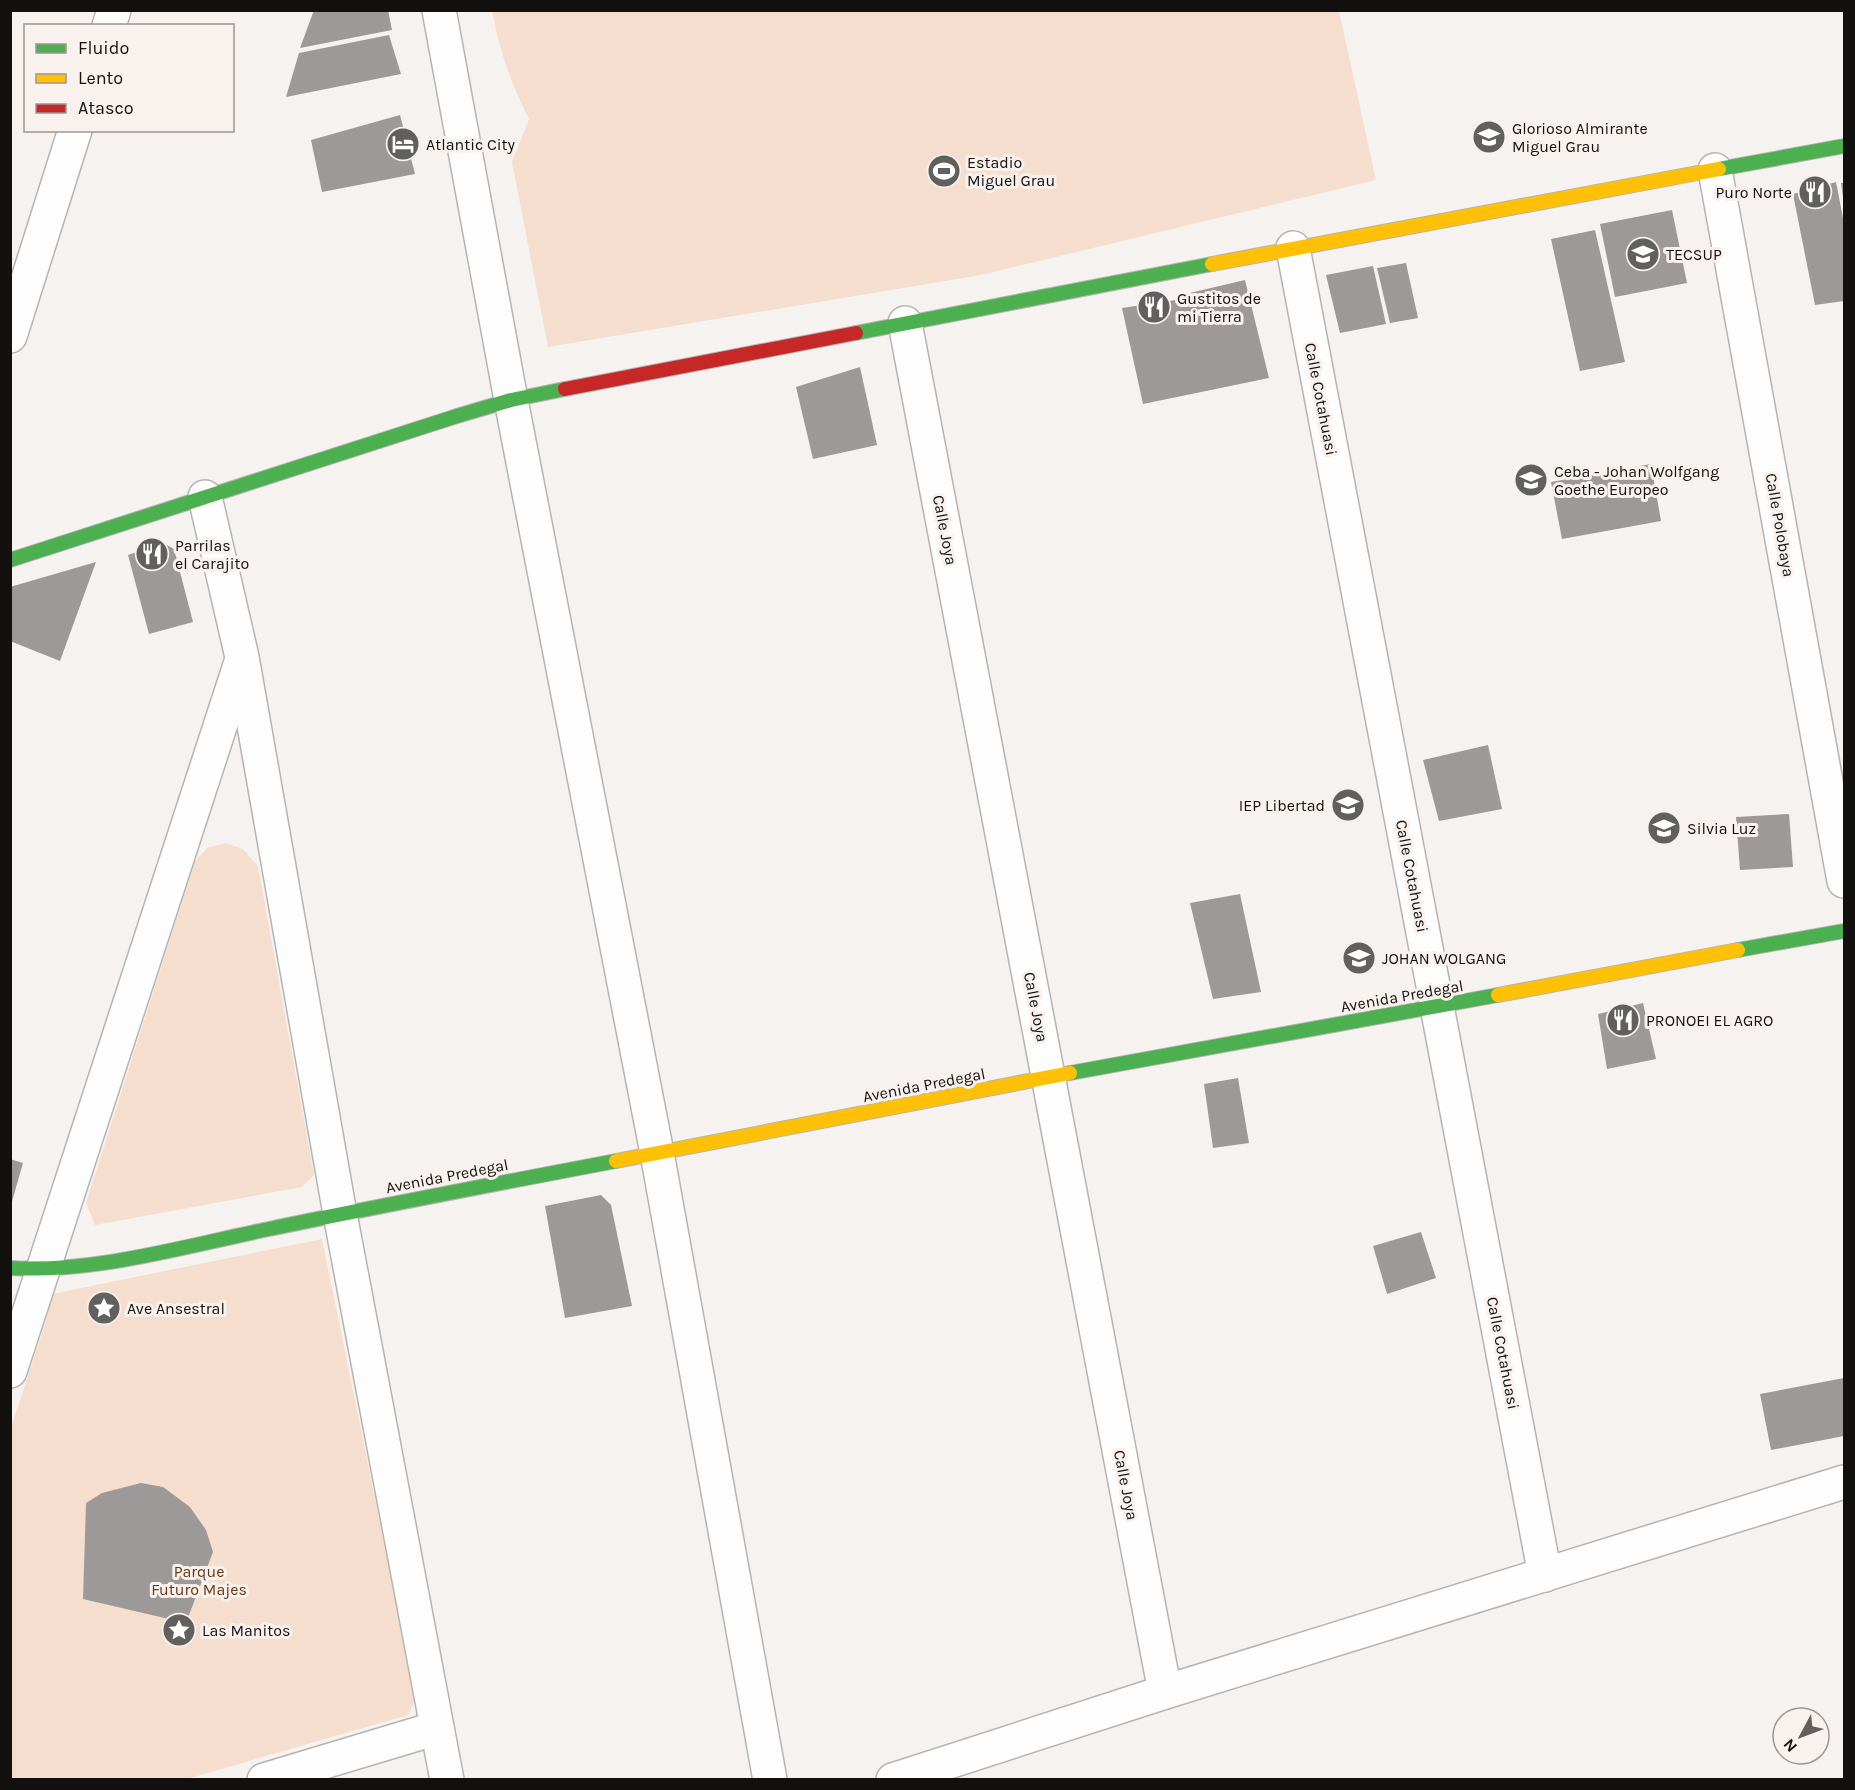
<svg xmlns="http://www.w3.org/2000/svg" width="1855" height="1790" viewBox="0 0 1855 1790" font-family="Karla,sans-serif">
<style>
.green{fill:#f6dece}
.building{fill:#9c9998}
.lines{fill:none;stroke-linecap:round;stroke-linejoin:round}
.street-casing{stroke:#b6b4b2;stroke-width:36}
.fast-casing{stroke:#b6b4b2;stroke-width:16}
.slow-casing{stroke:#b6b4b2;stroke-width:16}
.jam-casing{stroke:#b6b4b2;stroke-width:16}
.street{stroke:#fefdfd;stroke-width:33}
.fast{stroke:#4caf50;stroke-width:14}
.slow{stroke:#ffc107;stroke-width:14}
.jam{stroke:#c62828;stroke-width:14}
.labels{text-anchor:middle;dominant-baseline:central;stroke-width:6;stroke-linejoin:round;paint-order:stroke}
.poi-label{font-size:16px;fill:#13110f;stroke:#f8f1ed;text-anchor:start}
.street-label{font-size:16px;fill:#13110f;stroke:#f8f1ed}
.park-label{font-size:16px;fill:#6a370e;stroke:#f8f1ed}
</style>
<rect width="100%" height="100%" fill="#f5f2f0"/>
<g class="green">
<path d="M492 11H1339L1376 180 981 275 548 347 512 162 529 119C511 84 499 49 492 11Z"/>
<path d="M225 843 243 849 258 866 314 1175 302 1187 95 1225 86 1203 195 861 207 848Z"/>
<path d="M322 1239 416 1699 408 1715 187 1779 11 1780V1428L47 1318 52 1294Z"/>
</g>
<g class="building">
<path d="M314 10H388L392 30 300 48Z"/>
<path d="M389 35 401 74 286 97 299 53Z"/>
<path d="M400 115 415 174 322 192 311 140Z"/>
<path d="M1836 182 1844 223V301L1815 305 1793 194Z"/>
<path d="M1841 183H1844V197H1843Z"/>
<path d="M1672 210 1687 283 1615 297 1600 224Z"/>
<path d="M1595 230 1625 362 1580 371 1551 239Z"/>
<path d="M1406 263 1418 318 1390 323 1377 268Z"/>
<path d="M1373 266 1386 324 1340 333 1326 275Z"/>
<path d="M1245 280 1269 378 1143 404 1122 308 1182 299 1181 295Z"/>
<path d="M860 367 877 445 813 459 796 387Z"/>
<path d="M1651 464 1661 521 1562 539 1551 482Z"/>
<path d="M163 543 174 549 193 622 149 634 128 555Z"/>
<path d="M96 562 60 661 10 641V587Z"/>
<path d="M1488 745 1502 809 1439 821 1423 760Z"/>
<path d="M1789 814 1793 867 1740 870 1736 817Z"/>
<path d="M1240 894 1261 992 1213 999 1190 903Z"/>
<path d="M1643 1003 1656 1059 1607 1069 1598 1014Z"/>
<path d="M1238 1078 1249 1143 1213 1148 1204 1084Z"/>
<path d="M10 1159 23 1163 11 1205H10Z"/>
<path d="M601 1195 611 1205 632 1306 565 1318 545 1206Z"/>
<path d="M1421 1232 1436 1278 1387 1294 1373 1246Z"/>
<path d="M1844 1378V1436L1771 1450 1760 1394Z"/>
<path d="M141 1483 163 1487 190 1507 206 1530 213 1552 186 1623 83 1599 86 1503 102 1493Z"/>
</g>
<g class="lines">
<g class="street-casing">
<g id="street">
<path d="M439 10 511 400 657 1153 770 1780"/>
<path d="M109 26 114 10"/>
<path d="M1715 170 1844 881"/>
<path d="M1293 248 1545 1575"/>
<path d="M905 323 1165 1692"/>
<path d="M10 336 75 130"/>
<path d="M205 497 242 657 340 1214 447 1780"/>
<path d="M10 1371 241 662"/>
<path d="M264 1780 437 1728"/>
<path d="M893 1780 1165 1692 1844 1482"/>
</g>
</g>
<g class="fast-casing">
<g id="fast">
<path d="M1719 169 1844 146"/>
<path d="M856 333 1212 264"/>
<path d="M10 560 457 416 511 400 565 389"/>
<path d="M1738 950 1844 931"/>
<path d="M1070 1073 1498 995"/>
<path d="M10 1268C95 1273 186 1246 269 1229 384 1205 500 1183 616 1161"/>
</g>
</g>
<g class="slow-casing">
<g id="slow">
<path d="M1212 264 1719 169"/>
<path d="M1498 995 1738 950"/>
<path d="M616 1161 1070 1073"/>
</g>
</g>
<g class="jam-casing">
<path id="jam" d="M565 389 856 333"/>
</g>
<use href="#street" class="street"/>
<use href="#fast" class="fast"/>
<use href="#slow" class="slow"/>
<use href="#jam" class="jam"/>
</g>
<defs>
<g id="school-disc" transform="scale(1.725)"><circle r="9.5" fill="#62605e" stroke="#f8f1ed"/><path d="M0-5L7-2L0 1L-7-2ZM-4 1L0 2.5L4 1V4Q0 6-4 4Z" fill="#fff"/></g>
<g id="hotel-disc" transform="scale(1.725)"><circle r="9.5" fill="#62605e" stroke="#f8f1ed"/><path d="M-6-4.5h1.5V1H6V5H4.5V3h-9V5H-6ZM-4 0a1.8 1.8 0 1 1 3.6 0ZM.5 0V-2.5h3Q6-2.5 6 0Z" fill="#fff"/></g>
<g id="stadium-disc" transform="scale(1.725)"><circle r="9.5" fill="#62605e" stroke="#f8f1ed"/><path d="M0-5a6.5 5 0 1 0 0 10a6.5 5 0 1 0 0-10ZM-3.5-1.8h7v3.6h-7Z" fill="#fff"/></g>
<g id="restaurant-disc" transform="scale(1.725)"><circle r="9.5" fill="#62605e" stroke="#f8f1ed"/><path d="M-5-6h1v4h1v-4h1v4h1v-4h1v5L-1.5 .5V6h-2V.5L-5-1ZM5-6V6H3V1.5H1.5Q1.5-4 5-6Z" fill="#fff"/></g>
<g id="university-disc" transform="scale(1.725)"><circle r="9.5" fill="#62605e" stroke="#f8f1ed"/><path d="M0-5L7-2L0 1L-7-2ZM-4 1L0 2.5L4 1V4Q0 6-4 4Z" fill="#fff"/></g>
<g id="sight-disc" transform="scale(1.725)"><circle r="9.5" fill="#62605e" stroke="#f8f1ed"/><path d="M0-6L1.8-2.2L6-1.7L2.9 1.2L3.7 5.4L0 3.3L-3.7 5.4L-2.9 1.2L-6-1.7L-1.8-2.2Z" fill="#fff"/></g>
</defs>
<g fill-rule="evenodd">
<use href="#school-disc" x="1489" y="137"/>
<use href="#hotel-disc" x="403" y="144"/>
<use href="#stadium-disc" x="944" y="171"/>
<use href="#restaurant-disc" x="1815" y="192"/>
<use href="#university-disc" x="1643" y="254"/>
<use href="#restaurant-disc" x="1154" y="307"/>
<use href="#school-disc" x="1531" y="480"/>
<use href="#restaurant-disc" x="152" y="554"/>
<use href="#school-disc" x="1348" y="805"/>
<use href="#school-disc" x="1664" y="828"/>
<use href="#university-disc" x="1359" y="958"/>
<use href="#restaurant-disc" x="1623" y="1020"/>
<use href="#sight-disc" x="104" y="1308"/>
<use href="#sight-disc" x="179" y="1630"/>
</g>
<g class="labels">
<g class="poi-label">
<text x="1512" y="128">Glorioso Almirante<tspan x="1512" dy="18">Miguel Grau</tspan></text>
<text x="426" y="144">Atlantic City</text>
<text x="967" y="162">Estadio<tspan x="967" dy="18">Miguel Grau</tspan></text>
<text x="1792" y="192" text-anchor="end">Puro Norte</text>
<text x="1666" y="254">TECSUP</text>
<text x="1177" y="298">Gustitos de<tspan x="1177" dy="18">mi Tierra</tspan></text>
<text x="1554" y="471">Ceba - Johan Wolfgang<tspan x="1554" dy="18">Goethe Europeo</tspan></text>
<text x="175" y="545">Parrilas<tspan x="175" dy="18">el Carajito</tspan></text>
<text x="1325" y="805" text-anchor="end">IEP Libertad</text>
<text x="1687" y="828">Silvia Luz</text>
<text x="1382" y="958">JOHAN WOLGANG</text>
<text x="1646" y="1020">PRONOEI EL AGRO</text>
<text x="127" y="1308">Ave Ansestral</text>
<text x="202" y="1630">Las Manitos</text>
</g>
<g class="street-label">
<text transform="translate(1321 399) rotate(79)">Calle Cotahuasi</text>
<text transform="translate(1780 525) rotate(80)">Calle Polobaya</text>
<text transform="translate(945 530) rotate(79)">Calle Joya</text>
<text transform="translate(1412 876) rotate(79)">Calle Cotahuasi</text>
<text transform="translate(1402 996) rotate(-10)">Avenida Predegal</text>
<text transform="translate(1036 1007) rotate(79)">Calle Joya</text>
<text transform="translate(924 1085) rotate(-11)">Avenida Predegal</text>
<text transform="translate(447 1176) rotate(-11)">Avenida Predegal</text>
<text transform="translate(1503 1353) rotate(79)">Calle Cotahuasi</text>
<text transform="translate(1126 1485) rotate(79)">Calle Joya</text>
</g>
<g class="park-label">
<text x="199" y="1571">Parque<tspan x="199" dy="18">Futuro Majes</tspan></text>
</g>
</g>
<rect width="1855" height="1790" fill="none" stroke="#13110f" stroke-width="24"/>
<rect x="24" y="24" width="210" height="108" fill="#f8f1ed" stroke="#9c9794" stroke-width="1.5"/>
<rect x="36" y="44" width="30" height="9" fill="#4caf50" stroke="#9c9794" stroke-width="1.5"/>
<text x="78" y="54" font-size="18" fill="#13110f">Fluido</text>
<rect x="36" y="74" width="30" height="9" fill="#ffc107" stroke="#9c9794" stroke-width="1.5"/>
<text x="78" y="84" font-size="18" fill="#13110f">Lento</text>
<rect x="36" y="104" width="30" height="9" fill="#c62828" stroke="#9c9794" stroke-width="1.5"/>
<text x="78" y="114" font-size="18" fill="#13110f">Atasco</text>
<g transform="translate(1801 1736) rotate(229)"><circle r="28" fill="#f8f1ed" stroke="#9c9794" stroke-width="1.5"/>
<path d="M0-4.5L10 22L0 15L-10 22Z" fill="#62605e"/>
<text y="-9" font-size="16" font-weight="bold" text-anchor="middle" fill="#13110f">N</text>
</g>
</svg>
